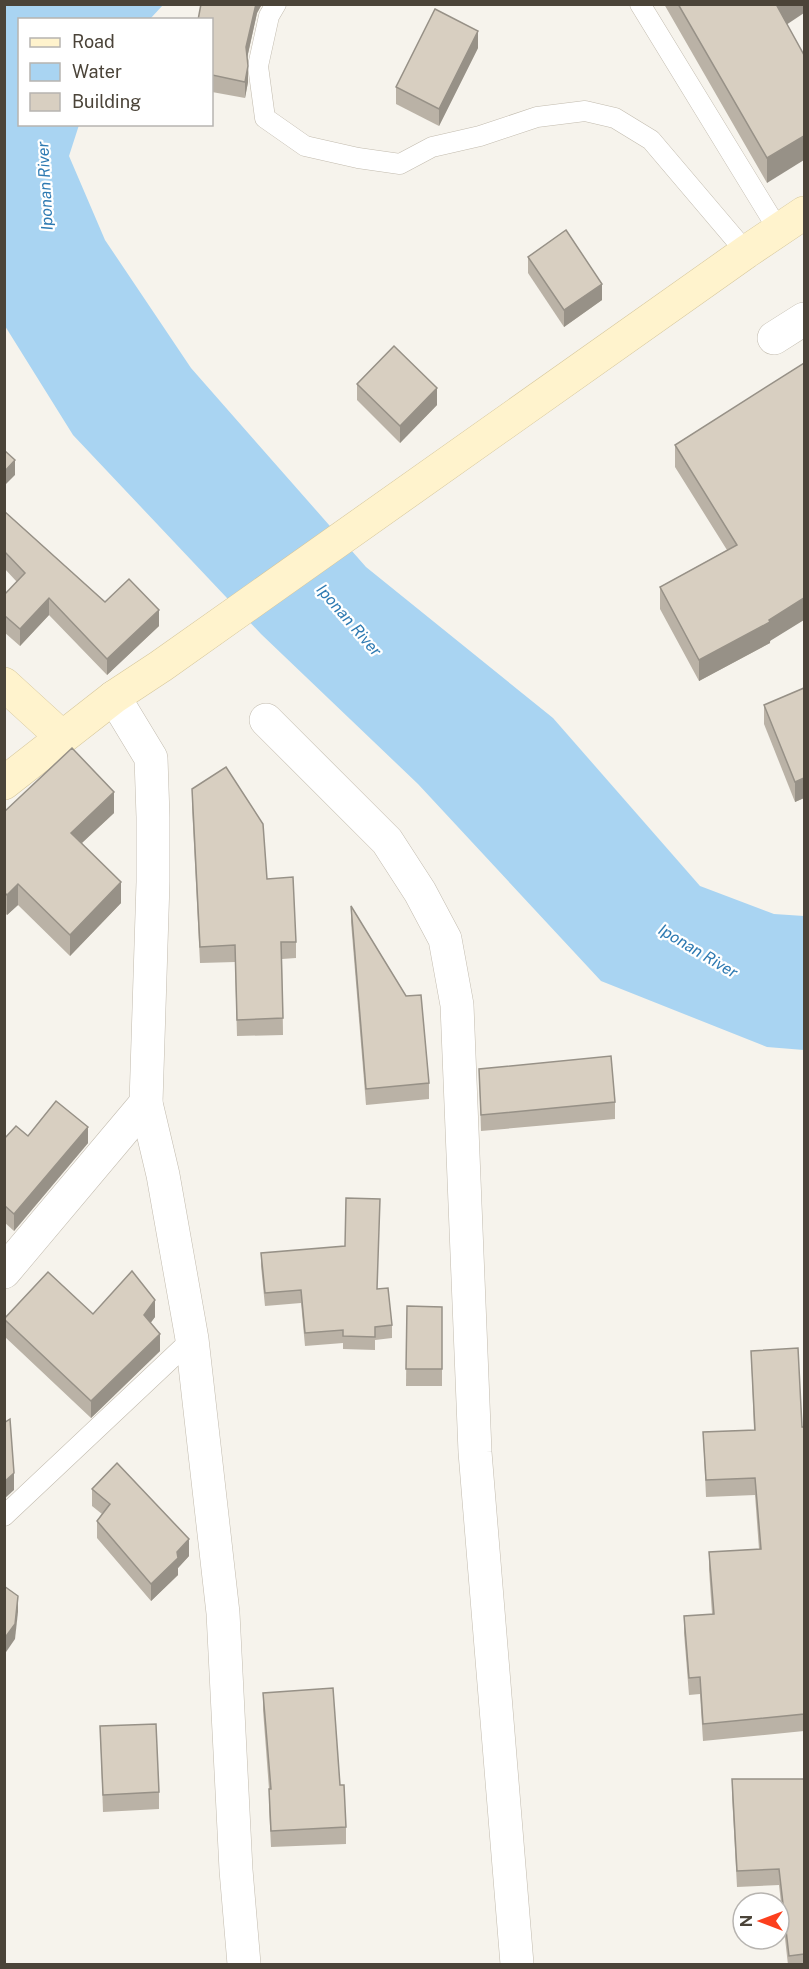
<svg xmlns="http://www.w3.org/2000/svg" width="809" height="1969" viewBox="0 0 809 1969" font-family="'Public Sans',sans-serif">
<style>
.water{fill:#a9d4f2}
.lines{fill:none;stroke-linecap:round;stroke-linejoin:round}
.lane-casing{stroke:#c2bbae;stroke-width:21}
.street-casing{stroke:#c2bbae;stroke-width:34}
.secondary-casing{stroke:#d6c79b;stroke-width:34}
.lane{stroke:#fff;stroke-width:20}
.street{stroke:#fff;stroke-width:33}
.secondary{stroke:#fff3cd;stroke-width:33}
.wall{fill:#bab2a6}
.shaded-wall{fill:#979187}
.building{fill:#d8cfc1;stroke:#979187;stroke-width:1.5}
.labels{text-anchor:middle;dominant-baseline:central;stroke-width:4.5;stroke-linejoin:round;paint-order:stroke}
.water-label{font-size:16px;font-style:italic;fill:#2e7ab2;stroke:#fff}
</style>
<rect width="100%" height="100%" fill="#f6f3ec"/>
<path class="water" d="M5 5H163L150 19 20 20V124L79 125 69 156 105 240 191 368 366 567 553 718 700 886 774 914 804 916V1050L767 1047 601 981 418 784 261 634 73 435 5 326Z"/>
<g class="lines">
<g class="lane-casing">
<g id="lane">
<path d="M276 4 269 16 258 66 265 118 305 146 358 158 400 164 432 147 480 136 537 117 585 111 615 118 651 140 746 252"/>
<path d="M640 4 779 231"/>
<path d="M4 1516 192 1339"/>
</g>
</g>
<g class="street-casing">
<g id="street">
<path d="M774 338 804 319"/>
<path d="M114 697 151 758 153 817V882L146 1103 163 1175 192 1339 223 1613 236 1870 244 1964"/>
<path d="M266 720 387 841 420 892 445 939 457 1005 475 1452 517 1964"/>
<path d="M4 1272 146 1103"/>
</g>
</g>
<g class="secondary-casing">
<g id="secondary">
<path d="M4 684 62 737"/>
<path d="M4 783 114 697 161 666 746 252 804 213"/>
</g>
</g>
<use href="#lane" class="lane"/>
<use href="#street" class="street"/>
<use href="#secondary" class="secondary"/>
</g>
<g class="wall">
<path d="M201 4H262L257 13 247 58 248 82 245 98 212 92V20Z"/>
<path d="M664 4H804L787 24 767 183Z"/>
<path d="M478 48 439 126 396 104V87Z"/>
<path d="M528 257 602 300 564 327 528 273Z"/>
<path d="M804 363 770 643 699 681 660 609V587L727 550 675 467V445Z"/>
<path d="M357 384 437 405 400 443 357 400Z"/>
<path d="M4 511 105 602 159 626 107 675 49 615 20 646 4 632V595L17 582 4 568Z"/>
<path d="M804 688V798L795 802 764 724V705Z"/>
<path d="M192 789 267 879 296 942V958L282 959 283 1035 237 1036 235 962 200 963 192 806Z"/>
<path d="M4 812 114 813 82 843 121 903 70 956 18 905 7 915 4 912Z"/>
<path d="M351 906 429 1083V1099L366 1105 351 922Z"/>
<path d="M479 1069 615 1102V1119L481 1131Z"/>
<path d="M28 1136 88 1143 14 1231 4 1222V1139Z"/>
<path d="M261 1253 377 1289 392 1325V1338L375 1340V1350L343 1349V1343L305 1346 301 1303 265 1306 261 1266Z"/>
<path d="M407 1306 442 1307V1386H406Z"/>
<path d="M93 1314 155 1317 150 1323 160 1351 91 1418 4 1336V1319Z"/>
<path d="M751 1351 802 1427H804V1731L703 1741 700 1694 689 1695 684 1633V1616L712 1614 709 1569V1552L759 1549 755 1495 706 1497 703 1432 754 1430Z"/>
<path d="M92 1489 189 1556 178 1568V1575L151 1601 97 1538V1521L102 1514 92 1506Z"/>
<path d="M263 1693 340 1785 346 1827V1844L271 1847 269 1806V1789L263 1710Z"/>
<path d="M100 1726 159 1792V1809L103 1812Z"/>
<path d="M732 1779H804V1965H788L779 1885 737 1887 732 1795Z"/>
</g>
<g class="shaded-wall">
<path d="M256 4H262L257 13 246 63V47Z"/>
<path d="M779 4H804V13L777 31V6Z"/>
<path d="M478 31V48L439 126V109Z"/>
<path d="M248 66V82L245 98V82Z"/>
<path d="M804 136V160L767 183V158Z"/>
<path d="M602 284V300L564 327V310Z"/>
<path d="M437 388V405L400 443V426Z"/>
<path d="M15 460V475L4 486V472Z"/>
<path d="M49 598V615L20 646V629Z"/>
<path d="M804 598V620L770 641V643L699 681V660Z"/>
<path d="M159 610V626L107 675V659Z"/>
<path d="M804 778V798L795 802V782Z"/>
<path d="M114 792V813L71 853V833Z"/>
<path d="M121 882V903L70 956V935Z"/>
<path d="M18 884V905L7 915V895Z"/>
<path d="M88 1127V1143L14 1231V1214Z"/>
<path d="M155 1300V1317L144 1332V1315Z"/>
<path d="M160 1334V1351L91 1418V1401Z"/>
<path d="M14 1473V1490L4 1499V1482Z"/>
<path d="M189 1539V1556L178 1568V1575L151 1601V1584L177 1552Z"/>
<path d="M18 1596V1612L15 1639 4 1655V1639Z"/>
</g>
<g class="building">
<path d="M201 4H256L246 47 248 66 245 82 212 75V20H198Z"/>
<path d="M678 4H779L777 6 804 55V136L767 158Z"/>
<path d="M435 9 478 31 439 109 396 87Z"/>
<path d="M566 230 602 284 564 310 528 257Z"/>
<path d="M394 346 437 388 400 426 357 384Z"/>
<path d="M804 363V598L769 620 770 622 699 660 660 587 737 545 675 445Z"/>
<path d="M4 450 15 460 4 472Z"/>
<path d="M4 511 105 602 129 579 159 610 107 659 49 598 20 629 4 615V595L25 573 4 551Z"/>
<path d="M804 688V778L795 782 764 705Z"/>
<path d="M72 748 114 792 71 833 121 882 70 935 18 884 7 895 4 892V812Z"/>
<path d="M226 767 263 824 267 879 293 877 296 942H281L283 1018 237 1020 235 945 200 947 192 789Z"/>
<path d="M351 906 406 996 421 995 429 1083 366 1089Z"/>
<path d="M611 1056 615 1102 481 1115 479 1069Z"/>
<path d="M56 1101 88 1127 14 1214 4 1205V1139L16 1126 28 1136Z"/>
<path d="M346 1198 380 1199 377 1289 388 1288 392 1325 375 1327V1337L343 1336V1330L305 1333 301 1290 265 1293 261 1253 345 1246Z"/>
<path d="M132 1271 155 1300 144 1315 160 1334 91 1401 4 1319 48 1272 93 1314Z"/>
<path d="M407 1306 442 1307V1369H406Z"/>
<path d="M798 1348 802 1427H804V1714L703 1724 700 1677 689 1678 684 1616 714 1614 709 1552 761 1549 755 1478 706 1480 703 1432 755 1430 751 1351Z"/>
<path d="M10 1419 14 1473 4 1482V1423Z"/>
<path d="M117 1463 189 1539 177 1552 178 1558 151 1584 97 1521 110 1504 92 1489Z"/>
<path d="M4 1586 18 1596 15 1624 4 1639Z"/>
<path d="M333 1688 340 1785H344L346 1827 271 1831 269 1789H271L263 1693Z"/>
<path d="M156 1724 159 1792 103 1795 100 1726Z"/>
<path d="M732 1779H804V1954L789 1956 779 1869 737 1871Z"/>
</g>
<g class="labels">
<g class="water-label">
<text transform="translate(45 186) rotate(-93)">Iponan River</text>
<text transform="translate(349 620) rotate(49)">Iponan River</text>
<text transform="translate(698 951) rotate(31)">Iponan River</text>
</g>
</g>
<rect width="809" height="1969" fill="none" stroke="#4b4439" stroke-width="12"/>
<rect x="18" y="18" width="195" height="108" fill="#ffffff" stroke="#b7b4b0" stroke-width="1.5"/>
<rect x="30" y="38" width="30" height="9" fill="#fff3cd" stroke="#b7b4b0" stroke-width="1.5"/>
<text x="72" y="48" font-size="18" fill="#4b4439">Road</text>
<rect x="30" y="63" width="30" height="18" fill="#a9d4f2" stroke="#b7b4b0" stroke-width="1.5"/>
<text x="72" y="78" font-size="18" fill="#4b4439">Water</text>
<rect x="30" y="93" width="30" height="18" fill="#d8cfc1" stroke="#b7b4b0" stroke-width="1.5"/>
<text x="72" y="108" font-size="18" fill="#4b4439">Building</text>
<g transform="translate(761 1921) rotate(270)"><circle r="28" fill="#ffffff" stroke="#b7b4b0" stroke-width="1.5"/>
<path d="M0-4.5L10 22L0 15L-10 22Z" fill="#fc3f1d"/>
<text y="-9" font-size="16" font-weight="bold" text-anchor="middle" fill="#4b4439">N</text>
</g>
</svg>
